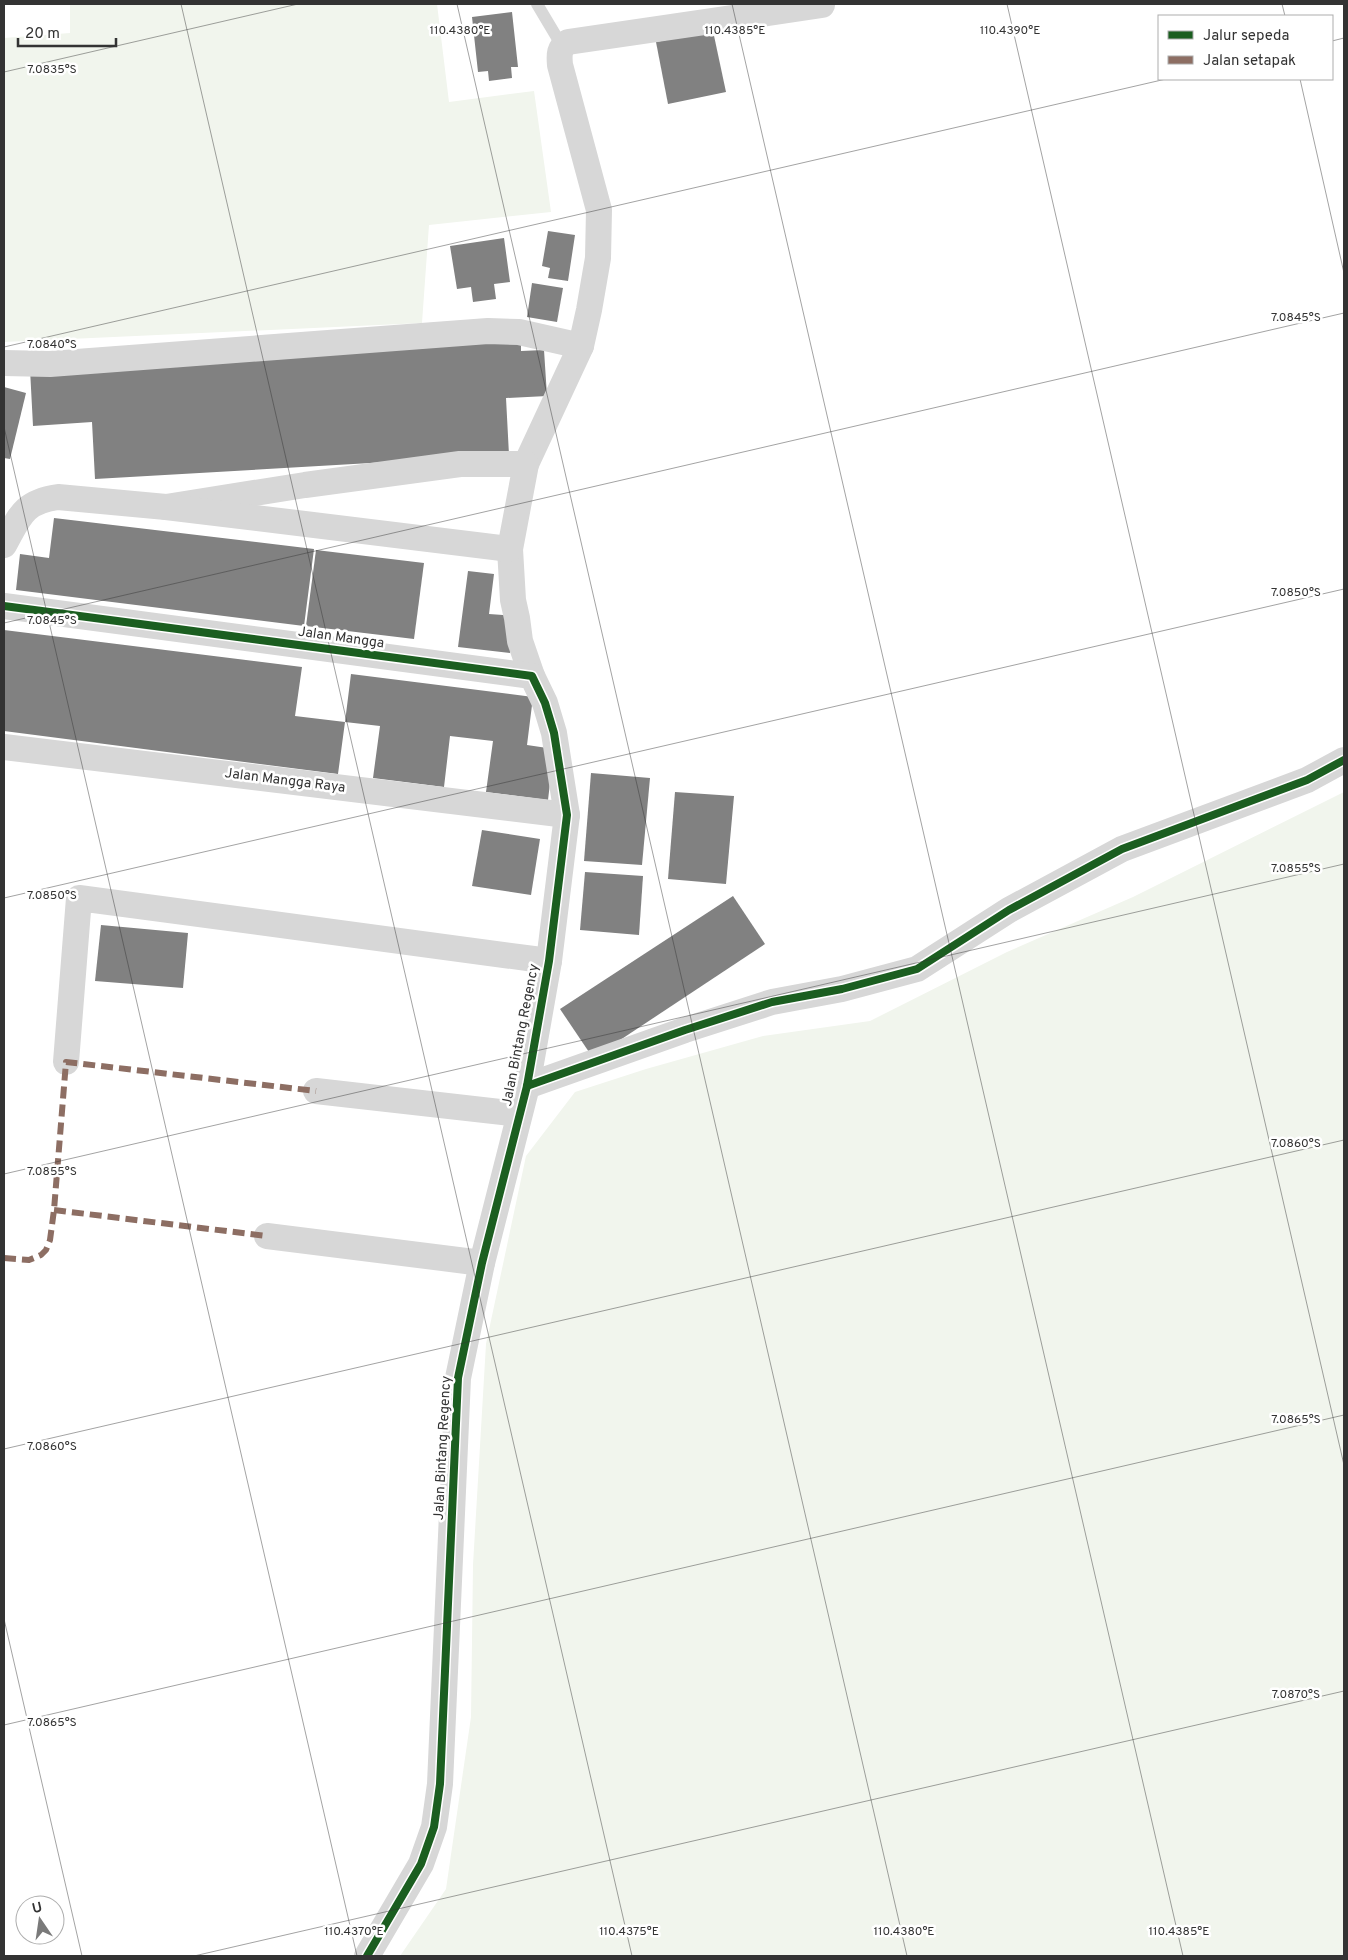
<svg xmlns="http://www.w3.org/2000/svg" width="1348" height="1960" viewBox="0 0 1348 1960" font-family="Overpass,sans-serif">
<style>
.green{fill:#f1f5ed}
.building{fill:#818181}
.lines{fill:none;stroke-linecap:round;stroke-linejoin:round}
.service{stroke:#d7d7d7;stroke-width:12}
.minor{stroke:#d7d7d7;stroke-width:26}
.quiet{stroke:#8d6e63;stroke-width:6;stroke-dasharray:12 6;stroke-linecap:butt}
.cycleway-casing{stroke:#fff;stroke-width:11}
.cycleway{stroke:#1b5e20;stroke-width:8}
.ticks{fill:none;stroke:#333;stroke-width:1;stroke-opacity:0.45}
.labels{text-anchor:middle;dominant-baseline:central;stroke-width:5;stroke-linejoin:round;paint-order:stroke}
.street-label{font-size:14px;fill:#333;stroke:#fff}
.ticks-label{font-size:12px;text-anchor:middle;fill:#333;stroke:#fff;stroke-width:5;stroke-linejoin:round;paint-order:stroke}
</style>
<rect width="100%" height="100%" fill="#fff"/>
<g class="green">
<path d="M70 4H437L449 102 534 91 551 212 429 225 422 323 4 342V38L70 33Z"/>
<path d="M1344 792V1956H400L446 1889 471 1717 473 1565 486 1344 526 1156 575 1092 646 1069 763 1036 870 1021 1007 952 1133 897Z"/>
</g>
<g class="building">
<path d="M512 12 518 67H511L512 78 489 81 488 71 478 72 472 17Z"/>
<path d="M713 31 726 92 668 104 656 42Z"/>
<path d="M548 231 575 235 568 281 548 278 550 268 542 266Z"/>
<path d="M504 238 510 282 494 284 496 299 473 302 471 287 457 289 450 246Z"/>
<path d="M532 283 563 288 557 322 527 317Z"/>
<path d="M521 341V351L544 350 547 396 506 398 509 455 95 479 92 422 33 426 30 369Z"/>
<path d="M4 387 26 393 10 459 4 458Z"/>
<path d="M54 518 314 549 304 626 16 590 20 554 49 558Z"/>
<path d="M316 550 424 563 414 639 306 626Z"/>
<path d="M468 571 494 574 489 614 515 616 510 653 458 647Z"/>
<path d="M4 630 302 667 295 716 345 722 338 774 4 731Z"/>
<path d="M351 674 533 697 527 745 554 749 548 800 486 792 493 741 450 736 444 787 373 778 380 726 345 722Z"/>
<path d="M591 773 650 778 642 865 584 861Z"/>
<path d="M675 792 734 796 726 884 668 879Z"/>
<path d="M482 830 540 839 531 895 472 886Z"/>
<path d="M585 872 643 876 639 935 580 930Z"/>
<path d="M733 896 765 944 593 1058 560 1009Z"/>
<path d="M101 925 188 933 183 988 95 981Z"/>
</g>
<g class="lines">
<path class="service" d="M537 4 562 46"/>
<g class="minor">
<path d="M581 346 589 310 598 258 599 210 560 65C559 54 559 48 568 42L822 5"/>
<path d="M4 363 50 364 488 331 519 332 581 346 526 464"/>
<path d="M166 507 305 485 460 464H526L510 549 513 600 517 618 520 641 532 676"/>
<path d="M4 545C20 516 23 502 58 497L166 507 510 549"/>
<path d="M4 606 532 676 545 703 554 733 567 815 549 961 527 1086 482 1263 458 1378 440 1784 434 1827 421 1864 367 1956"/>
<path d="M4 747 567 815"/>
<path d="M66 1062 79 898 549 961"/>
<path d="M527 1086 685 1030 772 1002 842 989 917 969 1009 910 1122 849 1307 780 1344 760"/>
<path d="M316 1091 519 1114"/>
<path d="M267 1236 482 1263"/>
</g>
<g class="quiet">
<path d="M54 1210 267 1236"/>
<path d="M4 1258 29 1260 41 1255 46 1250 50 1240 54 1210 66 1062 316 1091"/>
</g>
<g class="cycleway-casing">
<g id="cycleway">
<path d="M4 606 532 676 545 703 554 733 567 815 549 961 527 1086 482 1263 458 1378 440 1784 434 1827 421 1864 367 1956"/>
<path d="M527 1086 685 1030 772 1002 842 989 917 969 1009 910 1122 849 1307 780 1344 760"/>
</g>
</g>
<use href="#cycleway" class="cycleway"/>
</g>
<path class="ticks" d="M181 4 632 1956M457 4 907 1956M732 4 1183 1956M1007 4 1344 1465M1282 4 1285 16M1332 41 1344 38M4 72 298 4M1300 79 1344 273M4 347 1166 79M4 427 357 1956M4 623 1344 313M4 898 1344 589M4 1174 1344 864M4 1449 1344 1140M4 1619 82 1956M4 1725 1344 1415M194 1956 1344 1691"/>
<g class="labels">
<g class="street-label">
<text transform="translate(341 638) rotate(8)">Jalan Mangga</text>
<text transform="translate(285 781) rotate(7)">Jalan Mangga Raya</text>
<text transform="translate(521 1035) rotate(-79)">Jalan Bintang Regency</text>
<text transform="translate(443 1448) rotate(-87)">Jalan Bintang Regency</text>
</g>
</g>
<g class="ticks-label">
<text x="460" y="34">110.4380°E</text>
<text x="735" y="34">110.4385°E</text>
<text x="1010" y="34">110.4390°E</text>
<text x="52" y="73">7.0835°S</text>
<text x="1296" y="321">7.0845°S</text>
<text x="52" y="348">7.0840°S</text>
<text x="1296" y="596">7.0850°S</text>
<text x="52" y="624">7.0845°S</text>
<text x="1296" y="872">7.0855°S</text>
<text x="52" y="899">7.0850°S</text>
<text x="1296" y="1147">7.0860°S</text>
<text x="52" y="1175">7.0855°S</text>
<text x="1296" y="1423">7.0865°S</text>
<text x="52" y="1450">7.0860°S</text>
<text x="1296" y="1698">7.0870°S</text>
<text x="52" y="1726">7.0865°S</text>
<text x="354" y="1935">110.4370°E</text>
<text x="629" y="1935">110.4375°E</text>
<text x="904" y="1935">110.4380°E</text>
<text x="1179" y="1935">110.4385°E</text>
</g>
<rect width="1348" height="1960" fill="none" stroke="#333333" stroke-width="10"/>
<rect x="1158" y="15" width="175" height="65" fill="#ffffff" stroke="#adadad"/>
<rect x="1168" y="31" width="25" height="8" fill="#1b5e20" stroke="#adadad"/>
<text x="1203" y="40" font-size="15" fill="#333333">Jalur sepeda</text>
<rect x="1168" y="56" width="25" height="8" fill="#8d6e63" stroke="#adadad"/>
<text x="1203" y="65" font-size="15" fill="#333333">Jalan setapak</text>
<g transform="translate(40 1920) rotate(347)"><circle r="24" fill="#ffffff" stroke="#adadad"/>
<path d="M0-4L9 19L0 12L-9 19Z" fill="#7a7a7a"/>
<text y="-8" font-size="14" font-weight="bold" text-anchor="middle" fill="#333333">U</text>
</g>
<path d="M18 38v8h98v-8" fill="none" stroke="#333333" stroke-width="2.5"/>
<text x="25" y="38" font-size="15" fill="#333333" stroke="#ffffff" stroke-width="4" paint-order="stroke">20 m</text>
</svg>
